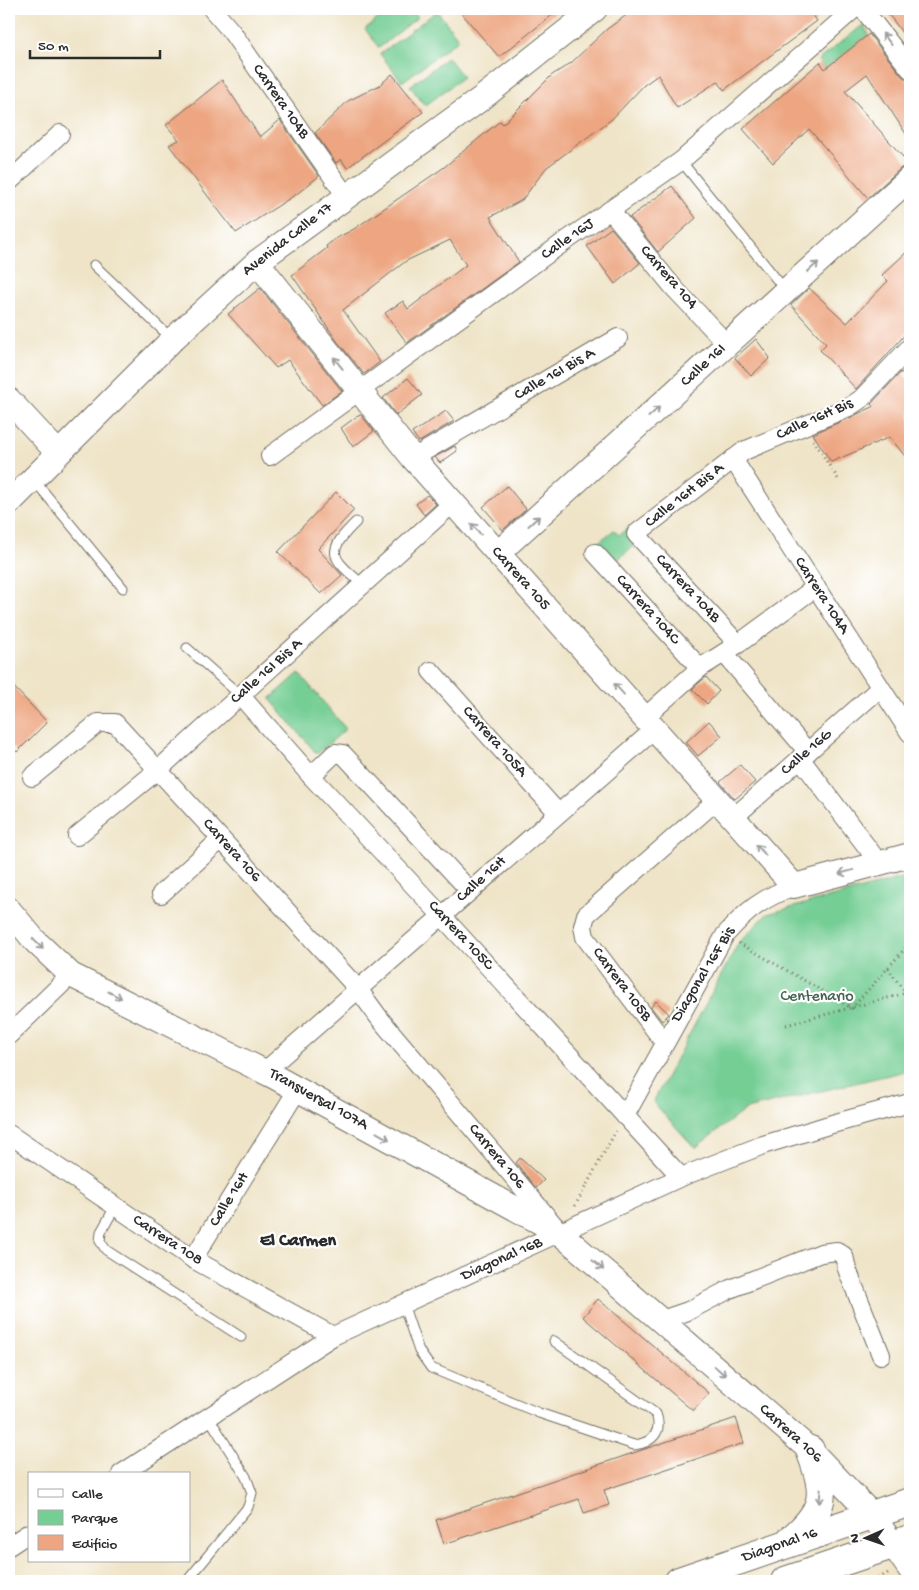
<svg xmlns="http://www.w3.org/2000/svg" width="919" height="1590" viewBox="0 0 919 1590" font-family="'Gochi Hand',sans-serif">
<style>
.green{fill:#75ce94;stroke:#507c60}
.building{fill:#eda681}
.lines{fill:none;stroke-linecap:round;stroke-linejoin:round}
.lane-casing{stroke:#706c62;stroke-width:11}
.street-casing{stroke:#706c62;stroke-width:20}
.secondary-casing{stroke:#706c62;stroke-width:26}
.primary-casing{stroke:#706c62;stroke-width:30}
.path{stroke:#706c62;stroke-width:3;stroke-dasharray:1 4;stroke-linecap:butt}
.lane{stroke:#fff;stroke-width:9}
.street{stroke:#fff;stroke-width:18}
.secondary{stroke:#fff;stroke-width:24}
.primary{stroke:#fff;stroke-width:28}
.oneway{stroke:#a0a0a0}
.labels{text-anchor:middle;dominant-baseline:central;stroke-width:4.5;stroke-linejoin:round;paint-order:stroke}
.street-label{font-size:16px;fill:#2b2b2b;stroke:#fff}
.park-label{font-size:16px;fill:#456450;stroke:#fff}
.neighbourhood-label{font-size:18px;font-weight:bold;fill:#2b2b2b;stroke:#fff}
</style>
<rect width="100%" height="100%" fill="#fff"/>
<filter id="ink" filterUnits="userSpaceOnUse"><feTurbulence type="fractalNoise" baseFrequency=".02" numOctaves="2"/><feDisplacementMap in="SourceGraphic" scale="10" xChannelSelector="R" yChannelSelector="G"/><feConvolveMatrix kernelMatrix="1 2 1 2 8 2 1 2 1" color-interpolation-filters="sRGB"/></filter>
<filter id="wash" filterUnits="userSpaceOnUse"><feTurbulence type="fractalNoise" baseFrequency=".0096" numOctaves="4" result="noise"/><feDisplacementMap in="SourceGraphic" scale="20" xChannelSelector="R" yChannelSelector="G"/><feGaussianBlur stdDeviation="1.12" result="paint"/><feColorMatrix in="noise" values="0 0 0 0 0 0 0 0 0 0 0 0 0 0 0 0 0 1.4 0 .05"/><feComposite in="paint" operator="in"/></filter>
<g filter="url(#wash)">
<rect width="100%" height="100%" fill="#efe4c8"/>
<g class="green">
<path d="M390 9H411L418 17 379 48 365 29Z"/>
<path d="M437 11 459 39 402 82 380 54Z"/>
<path d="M863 25 869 34 825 69 818 60Z"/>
<path d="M448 57 463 77 425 106 410 86Z"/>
<path d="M630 526 639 541 608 568 591 548 614 530 619 535Z"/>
<path d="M299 673 346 729 317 754 270 699Z"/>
<path d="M910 876V1070L746 1109 695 1148 653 1102 739 942 767 914Z"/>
</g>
<g id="blocks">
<g class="building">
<path d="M458 9H560L499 57Z"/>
<path d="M635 9H809L817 21 724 90 718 81 677 108 658 75 644 85 612 119 546 168 522 200 490 217 519 262 407 343 385 313 403 301 408 309 466 265 450 240 406 261 343 310 380 362 364 374 337 341 292 275 327 248 326 246 335 239 354 229 443 168 500 121 503 124 552 75 571 63 607 29Z"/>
<path d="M883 9H910V44L893 20Z"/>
<path d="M869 34 902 76 910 83V140L867 74 845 91 910 165 901 168 868 198 809 129 773 163 743 129 820 62 825 69Z"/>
<path d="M392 74 423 112 347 168 341 159 336 163 315 133 348 101 380 85Z"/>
<path d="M222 80 260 137 280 120 319 176 298 193 236 233 169 145 179 140 166 125Z"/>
<path d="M672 186 696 218 658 252 630 217Z"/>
<path d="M611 228 640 263 615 284 587 246Z"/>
<path d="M910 249V329L856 389 820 350 826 344 791 305 809 288 847 323 888 281 882 275Z"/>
<path d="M260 288 342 391 322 405 288 360 276 368 228 314Z"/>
<path d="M756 339 770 358 751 376 735 358Z"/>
<path d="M901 372 910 382V463L890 437 831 462 813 434 873 407 871 404Z"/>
<path d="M408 378 422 395 396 415 383 398Z"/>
<path d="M446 411 454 421 419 442 412 433Z"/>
<path d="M360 414 374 431 353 447 341 428Z"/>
<path d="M455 446 457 451 440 463 435 457Z"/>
<path d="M507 486 526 509 503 530 483 507Z"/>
<path d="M336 492 354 510 318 549 342 575 321 594 278 552Z"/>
<path d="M427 495 436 504 424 515 416 504Z"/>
<path d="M706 677 719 691 707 704 692 689Z"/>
<path d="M9 682 47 722 17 752 9 744Z"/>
<path d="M709 721 722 736 698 756 686 742Z"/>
<path d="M740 765 755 782 735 799 720 782Z"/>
<path d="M656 1001 669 1014 662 1021 651 1007Z"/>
<path d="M520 1158 544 1180 536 1188 516 1163Z"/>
<path d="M598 1299 709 1393 693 1411 583 1317Z"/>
<path d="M736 1418 744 1443 604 1490 609 1505 584 1513 579 1499 444 1544 436 1520Z"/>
</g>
</g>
</g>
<g filter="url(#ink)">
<use href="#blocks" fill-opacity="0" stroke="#706c62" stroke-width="1"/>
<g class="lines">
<g class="lane-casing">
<g id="lane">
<path d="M681 161 786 291"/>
<path d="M94 265 172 339"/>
<path d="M34 480 123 588"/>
<path d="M356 522C323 554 333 558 363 585"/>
<path d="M187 648 240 695"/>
<path d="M115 1207 101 1232 100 1241 106 1250 241 1337"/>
<path d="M403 1304 419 1351 431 1368 539 1413 634 1445C652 1443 663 1432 656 1414L554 1341"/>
<path d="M187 1581 248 1507 252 1493 246 1477 208 1416"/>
</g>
</g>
<g class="street-casing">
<g id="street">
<path d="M212 9 231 31 346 196"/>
<path d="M863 9 910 69"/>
<path d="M9 182 60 134"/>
<path d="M611 211 674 288 727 344"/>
<path d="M270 456 557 247 681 161 854 9"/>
<path d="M413 458 618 338"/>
<path d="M733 459 910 733"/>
<path d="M595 553 700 668"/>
<path d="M738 644 636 534 744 451 849 407 861 399 910 347"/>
<path d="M724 653 808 752"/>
<path d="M431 671 558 813"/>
<path d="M240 695 311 776 442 916 681 1177"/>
<path d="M644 718 700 668 738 644 816 587"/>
<path d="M800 758 879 863"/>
<path d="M311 776 335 753 343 754 470 891"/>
<path d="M32 777 98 723H115L358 989 380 1019 554 1225"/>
<path d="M733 818 880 688"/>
<path d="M77 836 158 770 453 503"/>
<path d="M161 894 220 840"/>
<path d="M9 1035 71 975"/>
<path d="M664 1042 585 937 583 926 586 915 717 800"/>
<path d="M265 1071 655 729"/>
<path d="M625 1116 725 935C747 910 763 898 794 886"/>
<path d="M9 1134 193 1259 333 1336"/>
<path d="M193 1259 298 1089"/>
<path d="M662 1320 688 1311 730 1289 821 1253 837 1251 844 1256 847 1269 881 1355"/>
<path d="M121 1474 333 1336 681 1177 763 1145 832 1124 910 1103"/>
<path d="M9 1546 29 1533"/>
</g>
</g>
<g class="secondary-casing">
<g id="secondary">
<path d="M257 262 413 458 794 886 910 855"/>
<path d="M9 400 58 453"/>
<path d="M9 503 173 339 257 262 482 98 595 9"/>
<path d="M498 553 910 178"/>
<path d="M9 910 35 941 71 975 273 1076 560 1233 810 1450 872 1515 910 1569"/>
</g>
</g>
<g class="primary-casing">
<g id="primary">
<path d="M788 1542C827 1510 827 1495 810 1450"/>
<path d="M679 1581 910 1502"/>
<path d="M785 1581 910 1539"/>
</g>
</g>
<g class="path">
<path d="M813 440 838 479"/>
<path d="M739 943 852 1008 910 943"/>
<path d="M888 968 905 993 910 1012"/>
<path d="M786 1025 910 992"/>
<path d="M575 1206 616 1131"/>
<path d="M874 1581 888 1573"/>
</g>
<use href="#lane" class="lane"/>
<use href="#street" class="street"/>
<use href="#secondary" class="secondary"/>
<use href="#primary" class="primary"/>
</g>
<defs><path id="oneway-shaft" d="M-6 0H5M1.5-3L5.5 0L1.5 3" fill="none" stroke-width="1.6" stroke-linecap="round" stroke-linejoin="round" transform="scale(1.25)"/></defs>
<g class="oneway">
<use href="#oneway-shaft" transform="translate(887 39) rotate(-128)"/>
<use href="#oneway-shaft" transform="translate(813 267) rotate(-42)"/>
<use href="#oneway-shaft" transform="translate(338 363) rotate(-128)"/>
<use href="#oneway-shaft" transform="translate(654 412) rotate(-42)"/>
<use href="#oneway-shaft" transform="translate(534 521) rotate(-42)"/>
<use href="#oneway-shaft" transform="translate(476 529) rotate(-132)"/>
<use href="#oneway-shaft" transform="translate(619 689) rotate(-132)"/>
<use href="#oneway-shaft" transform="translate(761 850) rotate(-132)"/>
<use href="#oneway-shaft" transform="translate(846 872) rotate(165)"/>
<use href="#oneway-shaft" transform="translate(38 944) rotate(45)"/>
<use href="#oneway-shaft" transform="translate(115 995) rotate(27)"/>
<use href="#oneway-shaft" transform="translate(383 1136) rotate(29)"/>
<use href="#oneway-shaft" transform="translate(598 1265) rotate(40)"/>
<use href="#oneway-shaft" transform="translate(720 1371) rotate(41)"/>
<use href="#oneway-shaft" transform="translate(820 1496) rotate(95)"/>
</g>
</g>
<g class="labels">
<g class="street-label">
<text transform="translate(280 102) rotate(55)">Carrera 104B</text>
<text transform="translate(288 240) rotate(-38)">Avenida Calle 17</text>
<text transform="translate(568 240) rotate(-35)">Calle 16J</text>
<text transform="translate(668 278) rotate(49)">Carrera 104</text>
<text transform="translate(704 366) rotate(-43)">Calle 16I</text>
<text transform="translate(555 375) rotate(-30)">Calle 16I Bis A</text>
<text transform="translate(815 420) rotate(-24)">Calle 16H Bis</text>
<text transform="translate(685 496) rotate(-38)">Calle 16H Bis A</text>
<text transform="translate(520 579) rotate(48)">Carrera 105</text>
<text transform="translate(687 589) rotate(47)">Carrera 104B</text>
<text transform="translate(821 596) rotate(57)">Carrera 104A</text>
<text transform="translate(647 610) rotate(48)">Carrera 104C</text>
<text transform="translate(267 672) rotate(-42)">Calle 16I Bis A</text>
<text transform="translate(494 742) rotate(48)">Carrera 105A</text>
<text transform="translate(807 753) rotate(-41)">Calle 16G</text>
<text transform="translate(231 851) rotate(48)">Carrera 106</text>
<text transform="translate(482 880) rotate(-42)">Calle 16H</text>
<text transform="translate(460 936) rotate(47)">Carrera 105C</text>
<text transform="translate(704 975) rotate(-59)">Diagonal 16F Bis</text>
<text transform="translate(621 985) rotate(53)">Carrera 105B</text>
<text transform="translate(318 1100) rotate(29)">Transversal 107A</text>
<text transform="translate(496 1157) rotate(50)">Carrera 106</text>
<text transform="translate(230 1200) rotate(-58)">Calle 16H</text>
<text transform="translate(167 1241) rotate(33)">Carrera 108</text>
<text transform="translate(502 1260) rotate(-24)">Diagonal 16B</text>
<text transform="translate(790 1434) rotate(42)">Carrera 106</text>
<text transform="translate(780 1546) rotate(-19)">Diagonal 16</text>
</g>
<g class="park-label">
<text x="817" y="997">Centenario</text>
</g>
<g class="neighbourhood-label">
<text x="298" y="1241">El Carmen</text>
</g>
</g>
<rect width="919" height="1590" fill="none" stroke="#fff" stroke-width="30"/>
<rect x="28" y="1472" width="162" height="90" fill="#ffffff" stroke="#aaaaaa"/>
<rect x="38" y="1489" width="25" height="8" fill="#ffffff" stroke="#aaaaaa"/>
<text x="72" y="1498" font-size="15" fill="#2b2b2b">Calle</text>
<rect x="38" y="1510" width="25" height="15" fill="#75ce94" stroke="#aaaaaa"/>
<text x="72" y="1522" font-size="15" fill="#2b2b2b">Parque</text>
<rect x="38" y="1535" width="25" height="15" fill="#eda681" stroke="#aaaaaa"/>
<text x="72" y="1548" font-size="15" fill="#2b2b2b">Edificio</text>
<g transform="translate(866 1538) rotate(268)" stroke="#ffffff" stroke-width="4" paint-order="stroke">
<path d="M0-4L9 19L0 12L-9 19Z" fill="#2b2b2b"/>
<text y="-8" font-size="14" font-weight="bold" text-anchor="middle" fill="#2b2b2b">N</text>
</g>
<path d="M30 50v8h130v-8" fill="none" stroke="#2b2b2b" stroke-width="2.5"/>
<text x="38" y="50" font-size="15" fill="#2b2b2b" stroke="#ffffff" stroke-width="4" paint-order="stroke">50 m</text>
</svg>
